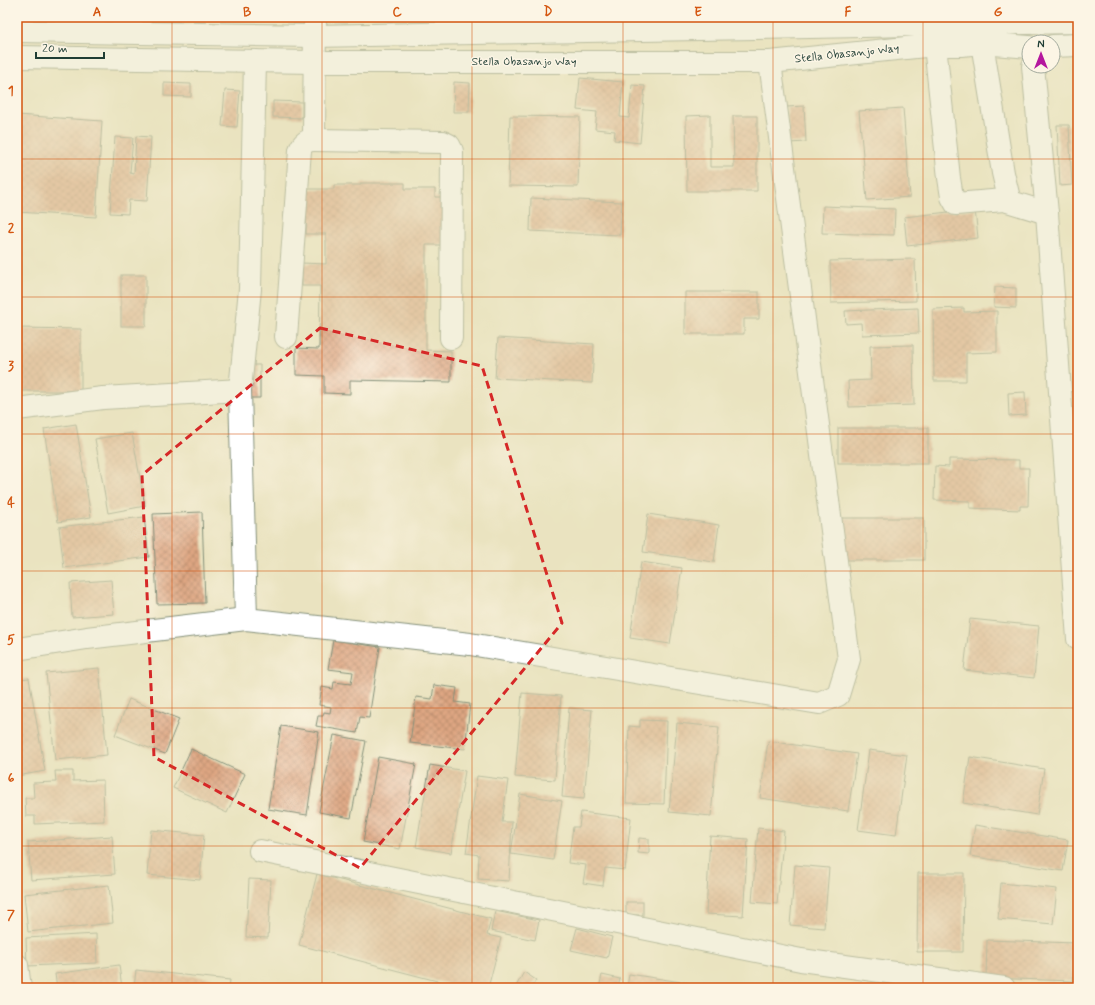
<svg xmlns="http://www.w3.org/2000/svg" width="1095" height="1005" viewBox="0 0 1095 1005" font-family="Mynerve,sans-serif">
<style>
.building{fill:url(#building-cross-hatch)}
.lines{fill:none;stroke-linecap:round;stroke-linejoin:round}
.minor-casing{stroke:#84907a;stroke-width:24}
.minor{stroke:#fff;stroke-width:22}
.marked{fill:none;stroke:#d62828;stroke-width:3;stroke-dasharray:8 5;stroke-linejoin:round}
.grid{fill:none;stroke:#d45610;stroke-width:1;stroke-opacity:0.55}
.labels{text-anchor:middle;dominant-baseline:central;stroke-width:3;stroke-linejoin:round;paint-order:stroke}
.street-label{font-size:12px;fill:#1f3d34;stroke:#fcf5e5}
.neatline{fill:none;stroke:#d45610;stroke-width:1.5}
.grid-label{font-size:13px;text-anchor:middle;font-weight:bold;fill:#d45610}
</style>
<defs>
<pattern id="building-cross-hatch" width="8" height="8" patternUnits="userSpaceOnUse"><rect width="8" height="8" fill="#dea682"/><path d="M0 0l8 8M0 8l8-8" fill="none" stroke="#b3886b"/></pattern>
</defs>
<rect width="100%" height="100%" fill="#fcf5e5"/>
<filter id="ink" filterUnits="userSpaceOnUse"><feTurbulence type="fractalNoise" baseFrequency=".025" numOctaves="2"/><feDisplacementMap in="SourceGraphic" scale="8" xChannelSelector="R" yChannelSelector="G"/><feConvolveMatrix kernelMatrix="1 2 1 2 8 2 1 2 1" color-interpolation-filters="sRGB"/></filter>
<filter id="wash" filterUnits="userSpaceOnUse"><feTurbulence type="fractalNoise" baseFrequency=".012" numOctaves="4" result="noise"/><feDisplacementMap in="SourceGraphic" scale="16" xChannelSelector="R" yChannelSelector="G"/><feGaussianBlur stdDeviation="0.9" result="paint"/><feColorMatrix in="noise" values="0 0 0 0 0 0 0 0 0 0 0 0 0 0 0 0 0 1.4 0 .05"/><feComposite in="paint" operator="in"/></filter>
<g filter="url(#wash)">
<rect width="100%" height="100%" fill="#eae3c0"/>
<g id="blocks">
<g class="building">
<path d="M580 78 623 82 620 117 629 118 632 85 645 86 640 143 614 140 615 131 595 129 597 112 577 110Z"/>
<path d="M454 82 470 83 469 112H453Z"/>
<path d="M164 83 191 84V97L164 96Z"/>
<path d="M225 90 240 91 237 127 222 126Z"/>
<path d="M273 101 302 102V118L273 117Z"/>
<path d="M804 106 806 142 789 143 787 107Z"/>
<path d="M903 108 910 197 867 200 859 111Z"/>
<path d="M17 115 102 121 96 217 17 212Z"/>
<path d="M710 115V167H734L733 116H757V191H687L686 116Z"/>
<path d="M510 116 580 117 578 187 508 186Z"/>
<path d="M1057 125H1069L1072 185 1060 186Z"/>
<path d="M136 136 151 137 147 201 129 200 128 214 110 213 115 137 133 138 130 173 134 174Z"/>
<path d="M361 183H405V189H435V197H447V245H426V350L451 351V382L350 380V394L324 393V376L296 375V348L319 349 320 286H302V263L326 264V234H306L307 189H334V185H361Z"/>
<path d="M531 198 622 202 620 235 530 231Z"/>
<path d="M823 206 895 209 894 235 822 233Z"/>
<path d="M975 209 978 238 907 246 904 217Z"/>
<path d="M915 259 916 301 831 303 830 261Z"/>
<rect x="121" y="275" width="25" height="51"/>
<path d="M995 287 1016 288V308L994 307Z"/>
<path d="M685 292H759V319H744V334H685Z"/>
<path d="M918 308 919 333 862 335 861 323 846 324 845 311Z"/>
<path d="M964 308V312L997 311V352L966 353V381H934L933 309Z"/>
<path d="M19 328 81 329V391H18Z"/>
<path d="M498 338 594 344 592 383 495 378Z"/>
<path d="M913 345 914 405 849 407 848 381 871 380 870 346Z"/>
<path d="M247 365H260V398H246Z"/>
<path d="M1025 392 1026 415 1009 416 1008 393Z"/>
<path d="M76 424 91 517 58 522 44 429Z"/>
<rect x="838" y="428" width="90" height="35"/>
<path d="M132 433 145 506 108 513 95 439Z"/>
<path d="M949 459 1019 460V468H1029L1028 506H1020V510L970 508V501L934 500 935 466 949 467Z"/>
<path d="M202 512 205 603 157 604 153 514Z"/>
<path d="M648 514 719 525 714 562 643 552Z"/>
<path d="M144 517 149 557 64 568 59 527Z"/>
<rect x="838" y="518" width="86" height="42"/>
<path d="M641 562 682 568 670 644 630 638Z"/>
<path d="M111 580 114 614 72 617 70 583Z"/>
<path d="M970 619 1039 626 1034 678 964 670Z"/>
<path d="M333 640 380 647 369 718 360 717 357 733 316 726 318 716H323L324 712 330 713 331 707 319 705 322 687 333 689 334 682 351 684 353 672 328 669Z"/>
<path d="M99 668 107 755 55 760 46 673Z"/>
<path d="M17 672 19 679 29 678 45 771 17 776Z"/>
<path d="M434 685 457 688 455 702 470 704 465 749 410 743 416 697 432 699Z"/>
<path d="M522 693 561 696 555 780 515 777Z"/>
<path d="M129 699 179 719 165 754 115 735Z"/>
<path d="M569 708 592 710 584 799 562 797Z"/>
<path d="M640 720 667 721 664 804 626 803 629 726 640 727Z"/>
<path d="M677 723 719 727 711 816 669 812Z"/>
<path d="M281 726 319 732 307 815 268 809Z"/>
<path d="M334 735 366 741 351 818 319 812Z"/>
<path d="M768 741 857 754 848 811 760 798Z"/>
<path d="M191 749 245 774 227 813 173 788Z"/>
<path d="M869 750 907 755 896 835 858 830Z"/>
<path d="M378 757 416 764 400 849 363 842Z"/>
<path d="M970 757 1044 769 1037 815 963 803Z"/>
<path d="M430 765 465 771 451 853 416 847Z"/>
<path d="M55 771H73V781L103 780 104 821 35 824V816H26L25 798H34L33 783 56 782Z"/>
<path d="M477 776 508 780 502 822H512L509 881 478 879 479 855 466 853Z"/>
<path d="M520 794 562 801 553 860 511 854Z"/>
<path d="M581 812 631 818 625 870 605 868 603 886 583 883 586 865 568 863 573 827H579Z"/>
<path d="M975 825 1068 840 1063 871 970 856Z"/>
<path d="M758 828 784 831 777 904 752 902Z"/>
<path d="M151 830 204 835 200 880 147 875Z"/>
<path d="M112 836 115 874 31 880 28 842Z"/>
<path d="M710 836 748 839 743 916 706 914Z"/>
<path d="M639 838 649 839V854L638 853Z"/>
<path d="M795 865 829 868 824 928 790 925Z"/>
<path d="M918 873H964L963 952H917Z"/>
<path d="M317 874 491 919 487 935 501 938 488 988H464L299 945Z"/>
<path d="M249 879 271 880 268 938 246 937Z"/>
<path d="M1001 883 1057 889 1053 924 998 919Z"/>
<path d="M109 885 113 923 28 932 24 894Z"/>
<rect x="626" y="902" width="17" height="13"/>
<path d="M495 911 539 920 535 940 491 931Z"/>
<path d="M577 928 612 937 607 958 571 950Z"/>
<path d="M96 934 97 963 27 966 26 938Z"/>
<path d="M987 940 1075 943 1073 981 986 978Z"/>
<path d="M119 965 122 988H57L55 974Z"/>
<path d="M136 970 230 980 229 988H134Z"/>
<path d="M524 972 536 980 531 988H515Z"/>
<path d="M629 974 688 983 687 988H627Z"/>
<path d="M602 975 620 979 618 988H599Z"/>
</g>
</g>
</g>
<g filter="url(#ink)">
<use href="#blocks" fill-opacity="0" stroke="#84907a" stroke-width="1"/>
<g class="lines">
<g class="minor-casing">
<g id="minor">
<path d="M17 31 314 36 1078 22"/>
<path d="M935 45 949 178 952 197 956 204 1004 200 1008 194 1003 173 982 43"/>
<path d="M1053 46 1078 45"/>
<path d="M17 57 314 62H770L935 45H961L982 43 1029 47"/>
<path d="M255 61 250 289 240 390 246 619 470 644 819 703 838 695 849 659 770 62"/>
<path d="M1033 66 1047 213 1078 639"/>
<path d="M314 140 315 17"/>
<path d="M1004 200 1047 213"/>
<path d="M286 337 300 150C303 143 306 140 314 140L443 142 449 145 452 151 451 338"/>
<path d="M17 409 103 398 240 390"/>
<path d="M17 649 87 638 246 619"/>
<path d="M260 851 801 960 1004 988"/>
<path d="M17 965 20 988"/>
</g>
</g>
<use href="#minor" class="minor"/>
</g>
</g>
<path d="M0 0H1095V1005H0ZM320 328 482 366 562 623 360 868 154 757 142 475Z" fill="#eae3c0" fill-opacity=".55" fill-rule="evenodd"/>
<path class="marked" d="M320 328 482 366 562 623 360 868 154 757 142 475Z"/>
<path class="grid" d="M172 17V988M322 17V988M472 17V988M623 17V988M773 17V988M923 17V988M17 159H1078M17 297H1078M17 434H1078M17 571H1078M17 708H1078M17 846H1078"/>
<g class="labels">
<g class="street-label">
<text transform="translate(847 54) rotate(-6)">Stella Obasanjo Way</text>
<text x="524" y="62">Stella Obasanjo Way</text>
</g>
</g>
<rect width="1095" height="1005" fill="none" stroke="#fcf5e5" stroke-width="44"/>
<g transform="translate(1041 54)"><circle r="19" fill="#fcf5e5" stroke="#a4ab9e"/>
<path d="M0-3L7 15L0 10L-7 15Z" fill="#b5179e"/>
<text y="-6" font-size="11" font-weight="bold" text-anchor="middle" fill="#1f3d34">N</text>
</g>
<path d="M36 52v6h68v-6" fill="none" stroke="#1f3d34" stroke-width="2"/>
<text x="42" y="52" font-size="12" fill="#1f3d34" stroke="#fcf5e5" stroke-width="3" paint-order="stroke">20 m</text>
<rect x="22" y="22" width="1051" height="961" class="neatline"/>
<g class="grid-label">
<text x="97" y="16">A</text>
<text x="247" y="16">B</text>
<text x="397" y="16">C</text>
<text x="548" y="16">D</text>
<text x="698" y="16">E</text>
<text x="848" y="16">F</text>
<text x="998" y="16">G</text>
<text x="11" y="95">1</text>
<text x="11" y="232">2</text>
<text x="11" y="370">3</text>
<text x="11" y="507">4</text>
<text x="11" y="644">5</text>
<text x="11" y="782">6</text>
<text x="11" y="919">7</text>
</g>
</svg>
